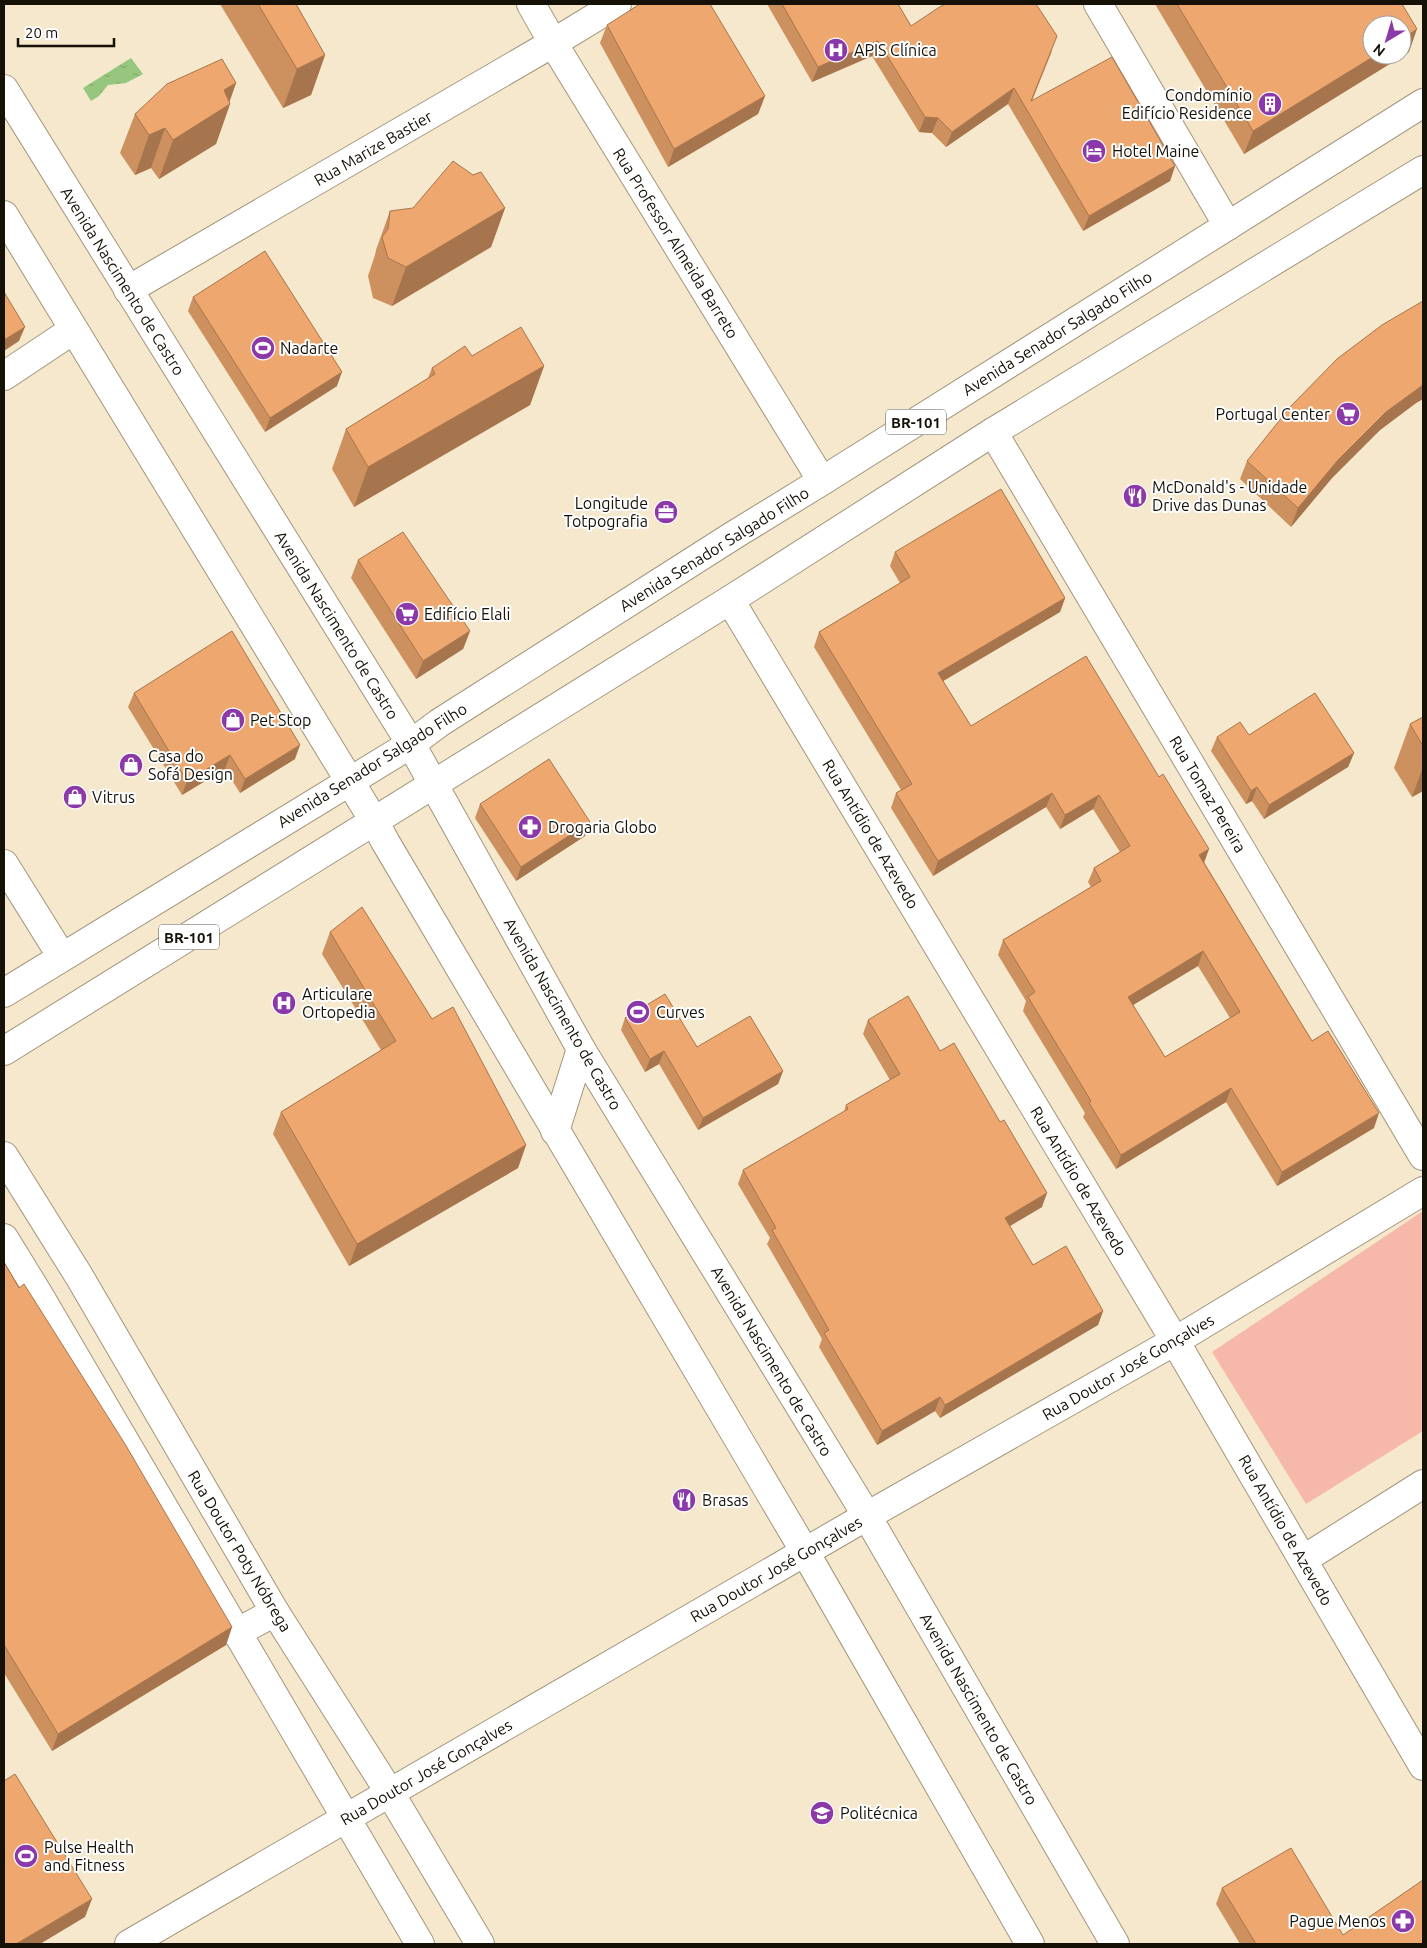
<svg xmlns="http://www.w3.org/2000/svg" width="1427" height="1948" viewBox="0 0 1427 1948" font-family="Ubuntu,sans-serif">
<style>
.park{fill:#f6b8a9}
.water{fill:url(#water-ripples)}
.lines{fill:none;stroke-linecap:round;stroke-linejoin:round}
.minor-casing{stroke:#a2957c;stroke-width:30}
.major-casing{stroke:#a2957c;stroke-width:30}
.highway-casing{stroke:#a2957c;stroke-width:30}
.minor{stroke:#fff;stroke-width:28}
.major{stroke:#fff;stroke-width:28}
.highway{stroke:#fff;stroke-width:28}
.wall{fill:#cd905f;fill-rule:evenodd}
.shaded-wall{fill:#a7754d}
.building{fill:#eea76e;stroke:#a7754d;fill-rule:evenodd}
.labels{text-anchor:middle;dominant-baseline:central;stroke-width:4;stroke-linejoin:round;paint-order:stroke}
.shield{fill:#fff;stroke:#5c5851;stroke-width:1}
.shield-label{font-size:15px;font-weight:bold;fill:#161107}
.poi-label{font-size:16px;fill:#161107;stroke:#fff;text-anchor:start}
.street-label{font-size:16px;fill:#161107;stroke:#fff}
</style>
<defs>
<pattern id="water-ripples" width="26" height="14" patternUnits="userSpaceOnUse" patternTransform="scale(1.25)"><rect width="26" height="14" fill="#97c77f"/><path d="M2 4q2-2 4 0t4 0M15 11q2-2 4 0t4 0" fill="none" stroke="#81aa6c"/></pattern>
</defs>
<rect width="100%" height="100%" fill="#f5e8cc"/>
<path class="park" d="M1423 1211V1431L1306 1504 1212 1352Z"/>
<path class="water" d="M131 58 143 74 126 83 108 85 99 96 91 101 83 88Z"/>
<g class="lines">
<g class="minor-casing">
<g id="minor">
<path d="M531 4 553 43 822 481"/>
<path d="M1098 4 1228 226"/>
<path d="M128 290 553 43 617 4"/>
<path d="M4 376 73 330"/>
<path d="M993 432 1423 1156"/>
<path d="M730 600 1175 1341 1423 1766"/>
<path d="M4 864 62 957"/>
<path d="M4 1156 79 1276 275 1612 390 1793 480 1944"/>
<path d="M4 1238 39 1295 420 1944"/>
<path d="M1304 1559 1423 1484"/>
<path d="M236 1633 275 1612"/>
<path d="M129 1944 867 1516 1175 1341 1423 1191"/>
</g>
</g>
<g class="major-casing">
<g id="major">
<path d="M4 89 411 744 581 1049 867 1516 1115 1944"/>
<path d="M4 215 374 821 386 843 805 1552 1030 1944"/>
<path d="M555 1131 581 1049"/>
</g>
</g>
<g class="highway-casing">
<g id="highway">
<path d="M4 993 411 744 439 723 734 535 822 481 1423 103"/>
<path d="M4 1051 730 600 993 432 1423 170"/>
</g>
</g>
<use href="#minor" class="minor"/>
<use href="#major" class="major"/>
<use href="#highway" class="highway"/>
</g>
<g class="wall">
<path d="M220 4H296L325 55 311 95 283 108Z"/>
<path d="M767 4H898L911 26 1052 51 1032 101 1175 166 1170 181 1083 231 1008 104 946 147 932 133 919 132 872 56 812 82Z"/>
<path d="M1155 4H1402L1409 52 1244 154Z"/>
<path d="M607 25 765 96 758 114 668 167 600 43Z"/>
<path d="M236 83 229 102 230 104 216 144 159 179 151 168 135 175 120 153 135 114Z"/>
<path d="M505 208 491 247 392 306 373 298 368 276 375 255 376 250 390 211Z"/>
<path d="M193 297 337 386 265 432 188 311Z"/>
<path d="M1423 301V399L1416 403 1380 430 1332 478 1291 527 1240 479 1247 461Z"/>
<path d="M472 356 544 366 530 405 354 507 332 469 346 429 428 378 432 368Z"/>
<path d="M895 552 1065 598 1060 612 943 681 971 726 1086 656 1204 862 1312 1041 1374 1128 1277 1186 1226 1102 1116 1169 1083 1117 1085 1113 1023 1011 1026 1001 998 955 1003 940 1091 887 1088 882 1094 868 1120 852 1093 809 1060 829 1046 807 933 876 891 808 896 793 901 790 814 647 819 632 900 583 890 566ZM1198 966 1230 1018 1165 1057 1133 1005Z"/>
<path d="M358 560 470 631 463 649 416 679 351 578Z"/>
<path d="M134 693 295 759 240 793 225 769 182 795 128 707Z"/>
<path d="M1423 717V791L1412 797 1394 768 1410 724Z"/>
<path d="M1249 735 1354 753 1348 767 1264 819 1252 801 1246 804 1211 751 1217 737Z"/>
<path d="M480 804 590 822 585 836 516 881 475 818Z"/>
<path d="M330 932 432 1019 526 1145 518 1168 349 1266 273 1134 281 1112 381 1050 322 954Z"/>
<path d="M625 1018 697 1047 783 1071 778 1084 698 1130 659 1064 645 1072 621 1030Z"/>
<path d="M868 1020 940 1051 1042 1207 1009 1226 1033 1265 1103 1311 1098 1325 940 1418 935 1411 877 1445 819 1347 822 1339 767 1244 770 1238 738 1184 743 1170 844 1112 846 1105 890 1080 863 1034Z"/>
<path d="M4 1262 232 1627 226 1645 52 1751 4 1673Z"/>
<path d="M1222 1888 1343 1935 1423 1944H1240L1216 1904Z"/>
</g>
<g class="shaded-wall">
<path d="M1417 29 1409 52 1244 154 1253 131 1376 55H1402V39Z"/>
<path d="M878 41 872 56 812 82 818 67Z"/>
<path d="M325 55 311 95 283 108 297 69Z"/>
<path d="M236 83 228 106 230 104 216 144 159 179 173 140 224 90Z"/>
<path d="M1014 88 1008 104 946 147 952 132Z"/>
<path d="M765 96 758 114 668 167 674 149Z"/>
<path d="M925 117 938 118 932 133 919 132Z"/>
<path d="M165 128 151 168 135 175 149 135Z"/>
<path d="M1175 166 1170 181 1083 231 1089 216Z"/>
<path d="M505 208 491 247 392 306 406 267Z"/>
<path d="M25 327 19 341 4 351V340Z"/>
<path d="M544 366 530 405 354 507 368 467Z"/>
<path d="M342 372 337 386 265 432 270 418Z"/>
<path d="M1423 385V399L1416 403 1380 430 1332 478 1291 527 1298 508 1338 460 1386 412Z"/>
<path d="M1065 598 1060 612 933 687 938 673Z"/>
<path d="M470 631 463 649 416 679 423 661Z"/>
<path d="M300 745 295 759 240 793 245 779Z"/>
<path d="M1354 753 1348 767 1264 819 1269 805Z"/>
<path d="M230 755 225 769 182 795 187 781Z"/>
<path d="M1423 767V791L1412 797Z"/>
<path d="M1257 787 1252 801 1246 804 1251 791Z"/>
<path d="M1052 793 1046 807 933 876 938 861Z"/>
<path d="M1099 795 1093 809 1060 829 1065 815Z"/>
<path d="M590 822 585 836 516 881 521 867Z"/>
<path d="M1209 849 1204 863 1199 855Z"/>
<path d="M1203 951 1198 966 1123 1011 1128 997Z"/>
<path d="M664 1051 659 1064 645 1072 650 1059Z"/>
<path d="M783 1071 778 1084 698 1130 703 1118Z"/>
<path d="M1231 1088 1226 1102 1116 1169 1121 1155Z"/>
<path d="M1379 1113 1374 1128 1277 1186 1282 1172Z"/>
<path d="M526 1145 518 1168 349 1266 357 1244Z"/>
<path d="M1047 1193 1042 1207 1000 1232 1005 1218Z"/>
<path d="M1103 1311 1098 1325 940 1418 945 1405Z"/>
<path d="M940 1397 935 1411 877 1445 882 1431Z"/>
<path d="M232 1627 226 1645 52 1751 58 1734Z"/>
<path d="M92 1899 85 1917 40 1944H16Z"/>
</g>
<g class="building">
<path d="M258 4H296L325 55 297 69Z"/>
<path d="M640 4H710L765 96 674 149 607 25Z"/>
<path d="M782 4H898L911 26 938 8 945 4H1036L1057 36 1031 101 1112 57 1175 166 1089 216 1014 88 952 132 938 118 925 117 878 41 818 67Z"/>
<path d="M1177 4H1402L1417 29 1402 39V25H1372V55H1376L1253 131Z"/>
<path d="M222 59 236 83 224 90 230 104 173 140 165 128 149 135 135 114 167 84Z"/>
<path d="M453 161 473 175 481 172 505 208 406 267 388 258 382 237 388 229 390 211 413 208Z"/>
<path d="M265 251 342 372 270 418 193 297Z"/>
<path d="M4 292 25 327 4 340Z"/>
<path d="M1423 301V385L1386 412 1338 460 1298 508 1247 461 1291 406 1337 359 1382 325Z"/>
<path d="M521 327 544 366 368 467 346 429 435 374 432 368 465 346 472 356Z"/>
<path d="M1001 489 1065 598 938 673 971 726 1086 656 1159 777 1163 774 1209 849 1199 855 1312 1041 1328 1031 1379 1113 1282 1172 1231 1088 1121 1155 1089 1103 1091 1101 1028 997 1035 992 1003 940 1101 881 1094 868 1130 846 1099 795 1065 815 1052 793 938 861 896 793 912 784 819 632 910 577 895 552ZM1203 951 1240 1012 1165 1057 1128 997Z"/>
<path d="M403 532 470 631 423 661 358 560Z"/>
<path d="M232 631 300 745 245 779 230 755 187 781 134 693Z"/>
<path d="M1315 693 1354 753 1269 805 1257 787 1251 791 1217 737 1240 722 1249 735Z"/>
<path d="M1423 717V746L1410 724Z"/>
<path d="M549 759 590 822 521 867 480 804Z"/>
<path d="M362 907 432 1019 453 1007 526 1145 357 1244 281 1112 396 1041 330 932Z"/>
<path d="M665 994 697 1047 750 1016 783 1071 703 1118 664 1051 650 1059 625 1018Z"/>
<path d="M908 996 940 1051 954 1043 1000 1122 1004 1120 1047 1193 1005 1218 1033 1265 1066 1246 1103 1311 945 1405 940 1397 882 1431 824 1333 829 1330 772 1230 776 1228 743 1170 848 1109 846 1105 900 1074 868 1020Z"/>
<path d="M4 1262 19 1288 24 1284 125 1444 232 1627 58 1734 4 1645Z"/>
<path d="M15 1774 92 1899 16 1944H4V1781Z"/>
<path d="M1291 1848 1343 1935 1423 1880V1944H1256L1222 1888Z"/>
</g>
<defs>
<g id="hospital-disc" transform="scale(1.25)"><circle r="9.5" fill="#8b39a8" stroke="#fff"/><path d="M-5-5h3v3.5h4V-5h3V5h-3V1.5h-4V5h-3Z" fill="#fff"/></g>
<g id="building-disc" transform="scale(1.25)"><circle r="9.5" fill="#8b39a8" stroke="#fff"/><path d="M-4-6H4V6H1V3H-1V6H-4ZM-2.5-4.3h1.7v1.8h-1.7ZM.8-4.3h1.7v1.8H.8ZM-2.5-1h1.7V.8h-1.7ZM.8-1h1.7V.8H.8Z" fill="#fff"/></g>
<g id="hotel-disc" transform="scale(1.25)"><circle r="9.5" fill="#8b39a8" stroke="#fff"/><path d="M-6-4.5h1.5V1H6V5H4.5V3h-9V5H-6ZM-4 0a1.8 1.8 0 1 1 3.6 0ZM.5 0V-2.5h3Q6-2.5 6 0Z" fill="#fff"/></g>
<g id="stadium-disc" transform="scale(1.25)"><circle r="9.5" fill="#8b39a8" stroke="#fff"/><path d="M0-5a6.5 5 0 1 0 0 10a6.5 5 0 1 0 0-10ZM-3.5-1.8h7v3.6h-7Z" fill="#fff"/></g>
<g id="supermarket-disc" transform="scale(1.25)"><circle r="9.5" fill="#8b39a8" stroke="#fff"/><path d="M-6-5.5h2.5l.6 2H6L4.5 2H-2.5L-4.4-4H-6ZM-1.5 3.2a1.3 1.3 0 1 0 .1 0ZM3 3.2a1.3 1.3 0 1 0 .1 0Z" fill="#fff"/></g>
<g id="restaurant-disc" transform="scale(1.25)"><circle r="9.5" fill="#8b39a8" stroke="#fff"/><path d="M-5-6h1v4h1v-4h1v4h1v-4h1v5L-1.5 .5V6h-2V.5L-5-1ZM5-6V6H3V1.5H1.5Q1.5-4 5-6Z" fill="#fff"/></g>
<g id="office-disc" transform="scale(1.25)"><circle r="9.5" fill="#8b39a8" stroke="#fff"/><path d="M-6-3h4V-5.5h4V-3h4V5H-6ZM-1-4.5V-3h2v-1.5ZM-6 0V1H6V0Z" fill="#fff"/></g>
<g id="shop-disc" transform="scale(1.25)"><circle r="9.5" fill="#8b39a8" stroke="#fff"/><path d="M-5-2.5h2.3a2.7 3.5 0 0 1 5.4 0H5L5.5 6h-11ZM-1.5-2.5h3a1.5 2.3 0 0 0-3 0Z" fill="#fff"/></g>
<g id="pharmacy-disc" transform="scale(1.25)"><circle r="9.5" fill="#8b39a8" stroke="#fff"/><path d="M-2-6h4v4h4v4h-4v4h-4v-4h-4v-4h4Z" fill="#fff"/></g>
<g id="school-disc" transform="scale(1.25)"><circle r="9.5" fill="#8b39a8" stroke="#fff"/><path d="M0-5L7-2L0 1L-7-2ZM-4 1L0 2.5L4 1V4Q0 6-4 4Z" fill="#fff"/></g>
</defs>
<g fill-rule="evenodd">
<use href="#hospital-disc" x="836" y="50"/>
<use href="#building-disc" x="1270" y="104"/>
<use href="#hotel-disc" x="1094" y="151"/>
<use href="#stadium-disc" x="263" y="348"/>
<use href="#supermarket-disc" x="1348" y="414"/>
<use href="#restaurant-disc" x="1135" y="496"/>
<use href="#office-disc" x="666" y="512"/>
<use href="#supermarket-disc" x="407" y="614"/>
<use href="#shop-disc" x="233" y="720"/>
<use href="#shop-disc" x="131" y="765"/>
<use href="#shop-disc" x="75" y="797"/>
<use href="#pharmacy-disc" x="530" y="827"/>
<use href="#hospital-disc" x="284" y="1003"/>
<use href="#stadium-disc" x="638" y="1012"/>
<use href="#restaurant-disc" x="684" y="1500"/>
<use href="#school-disc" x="822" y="1813"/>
<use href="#stadium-disc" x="26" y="1856"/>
<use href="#pharmacy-disc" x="1403" y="1921"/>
</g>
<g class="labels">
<g class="shield">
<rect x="886" y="409.5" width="60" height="25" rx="4"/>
<rect x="159" y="924.5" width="60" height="25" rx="4"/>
</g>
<g class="shield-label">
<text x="916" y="422">BR-101</text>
<text x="189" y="937">BR-101</text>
</g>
<g class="poi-label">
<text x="854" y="50">APIS Clínica</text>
<text x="1252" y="95" text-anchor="end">Condomínio<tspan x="1252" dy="18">Edifício Residence</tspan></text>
<text x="1112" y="151">Hotel Maine</text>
<text x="280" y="348">Nadarte</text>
<text x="1330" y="414" text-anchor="end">Portugal Center</text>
<text x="1152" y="487">McDonald's - Unidade<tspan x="1152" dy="18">Drive das Dunas</tspan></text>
<text x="648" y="503" text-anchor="end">Longitude<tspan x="648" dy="18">Totpografia</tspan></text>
<text x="424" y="614">Edifício Elali</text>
<text x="250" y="720">Pet Stop</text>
<text x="148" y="756">Casa do<tspan x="148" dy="18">Sofá Design</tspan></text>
<text x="92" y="797">Vitrus</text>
<text x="548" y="827">Drogaria Globo</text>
<text x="302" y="994">Articulare<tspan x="302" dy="18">Ortopedia</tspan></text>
<text x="656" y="1012">Curves</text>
<text x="702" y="1500">Brasas</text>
<text x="840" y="1813">Politécnica</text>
<text x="44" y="1847">Pulse Health<tspan x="44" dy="18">and Fitness</tspan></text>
<text x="1386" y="1921" text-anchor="end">Pague Menos</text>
</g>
<g class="street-label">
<text transform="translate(373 148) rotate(-30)">Rua Marize Bastier</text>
<text transform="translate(676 243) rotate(58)">Rua Professor Almeida Barreto</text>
<text transform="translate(123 281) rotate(58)">Avenida Nascimento de Castro</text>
<text transform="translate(1057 333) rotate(-32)">Avenida Senador Salgado Filho</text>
<text transform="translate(714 549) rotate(-32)">Avenida Senador Salgado Filho</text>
<text transform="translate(337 625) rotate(58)">Avenida Nascimento de Castro</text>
<text transform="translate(372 765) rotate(-32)">Avenida Senador Salgado Filho</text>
<text transform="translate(1208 794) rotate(59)">Rua Tomaz Pereira</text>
<text transform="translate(871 834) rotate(59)">Rua Antídio de Azevedo</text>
<text transform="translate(563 1014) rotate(60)">Avenida Nascimento de Castro</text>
<text transform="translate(1079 1181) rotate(59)">Rua Antídio de Azevedo</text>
<text transform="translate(772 1361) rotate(59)">Avenida Nascimento de Castro</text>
<text transform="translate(1128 1367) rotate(-30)">Rua Doutor José Gonçalves</text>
<text transform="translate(1286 1530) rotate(60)">Rua Antídio de Azevedo</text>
<text transform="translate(240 1551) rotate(59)">Rua Doutor Poty Nóbrega</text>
<text transform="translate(776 1569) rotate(-30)">Rua Doutor José Gonçalves</text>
<text transform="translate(979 1709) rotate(60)">Avenida Nascimento de Castro</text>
<text transform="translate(426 1772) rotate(-30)">Rua Doutor José Gonçalves</text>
</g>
</g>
<rect width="1427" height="1948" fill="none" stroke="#161107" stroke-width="10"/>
<g transform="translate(1387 40) rotate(218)"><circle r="24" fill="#ffffff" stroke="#a2a09c"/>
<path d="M0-4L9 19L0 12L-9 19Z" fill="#8b39a8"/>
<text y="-8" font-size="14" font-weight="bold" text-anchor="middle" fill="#161107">N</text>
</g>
<path d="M18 38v8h96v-8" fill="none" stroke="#161107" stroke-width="2.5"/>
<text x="25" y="38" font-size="15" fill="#161107" stroke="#ffffff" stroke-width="4" paint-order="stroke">20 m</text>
</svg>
